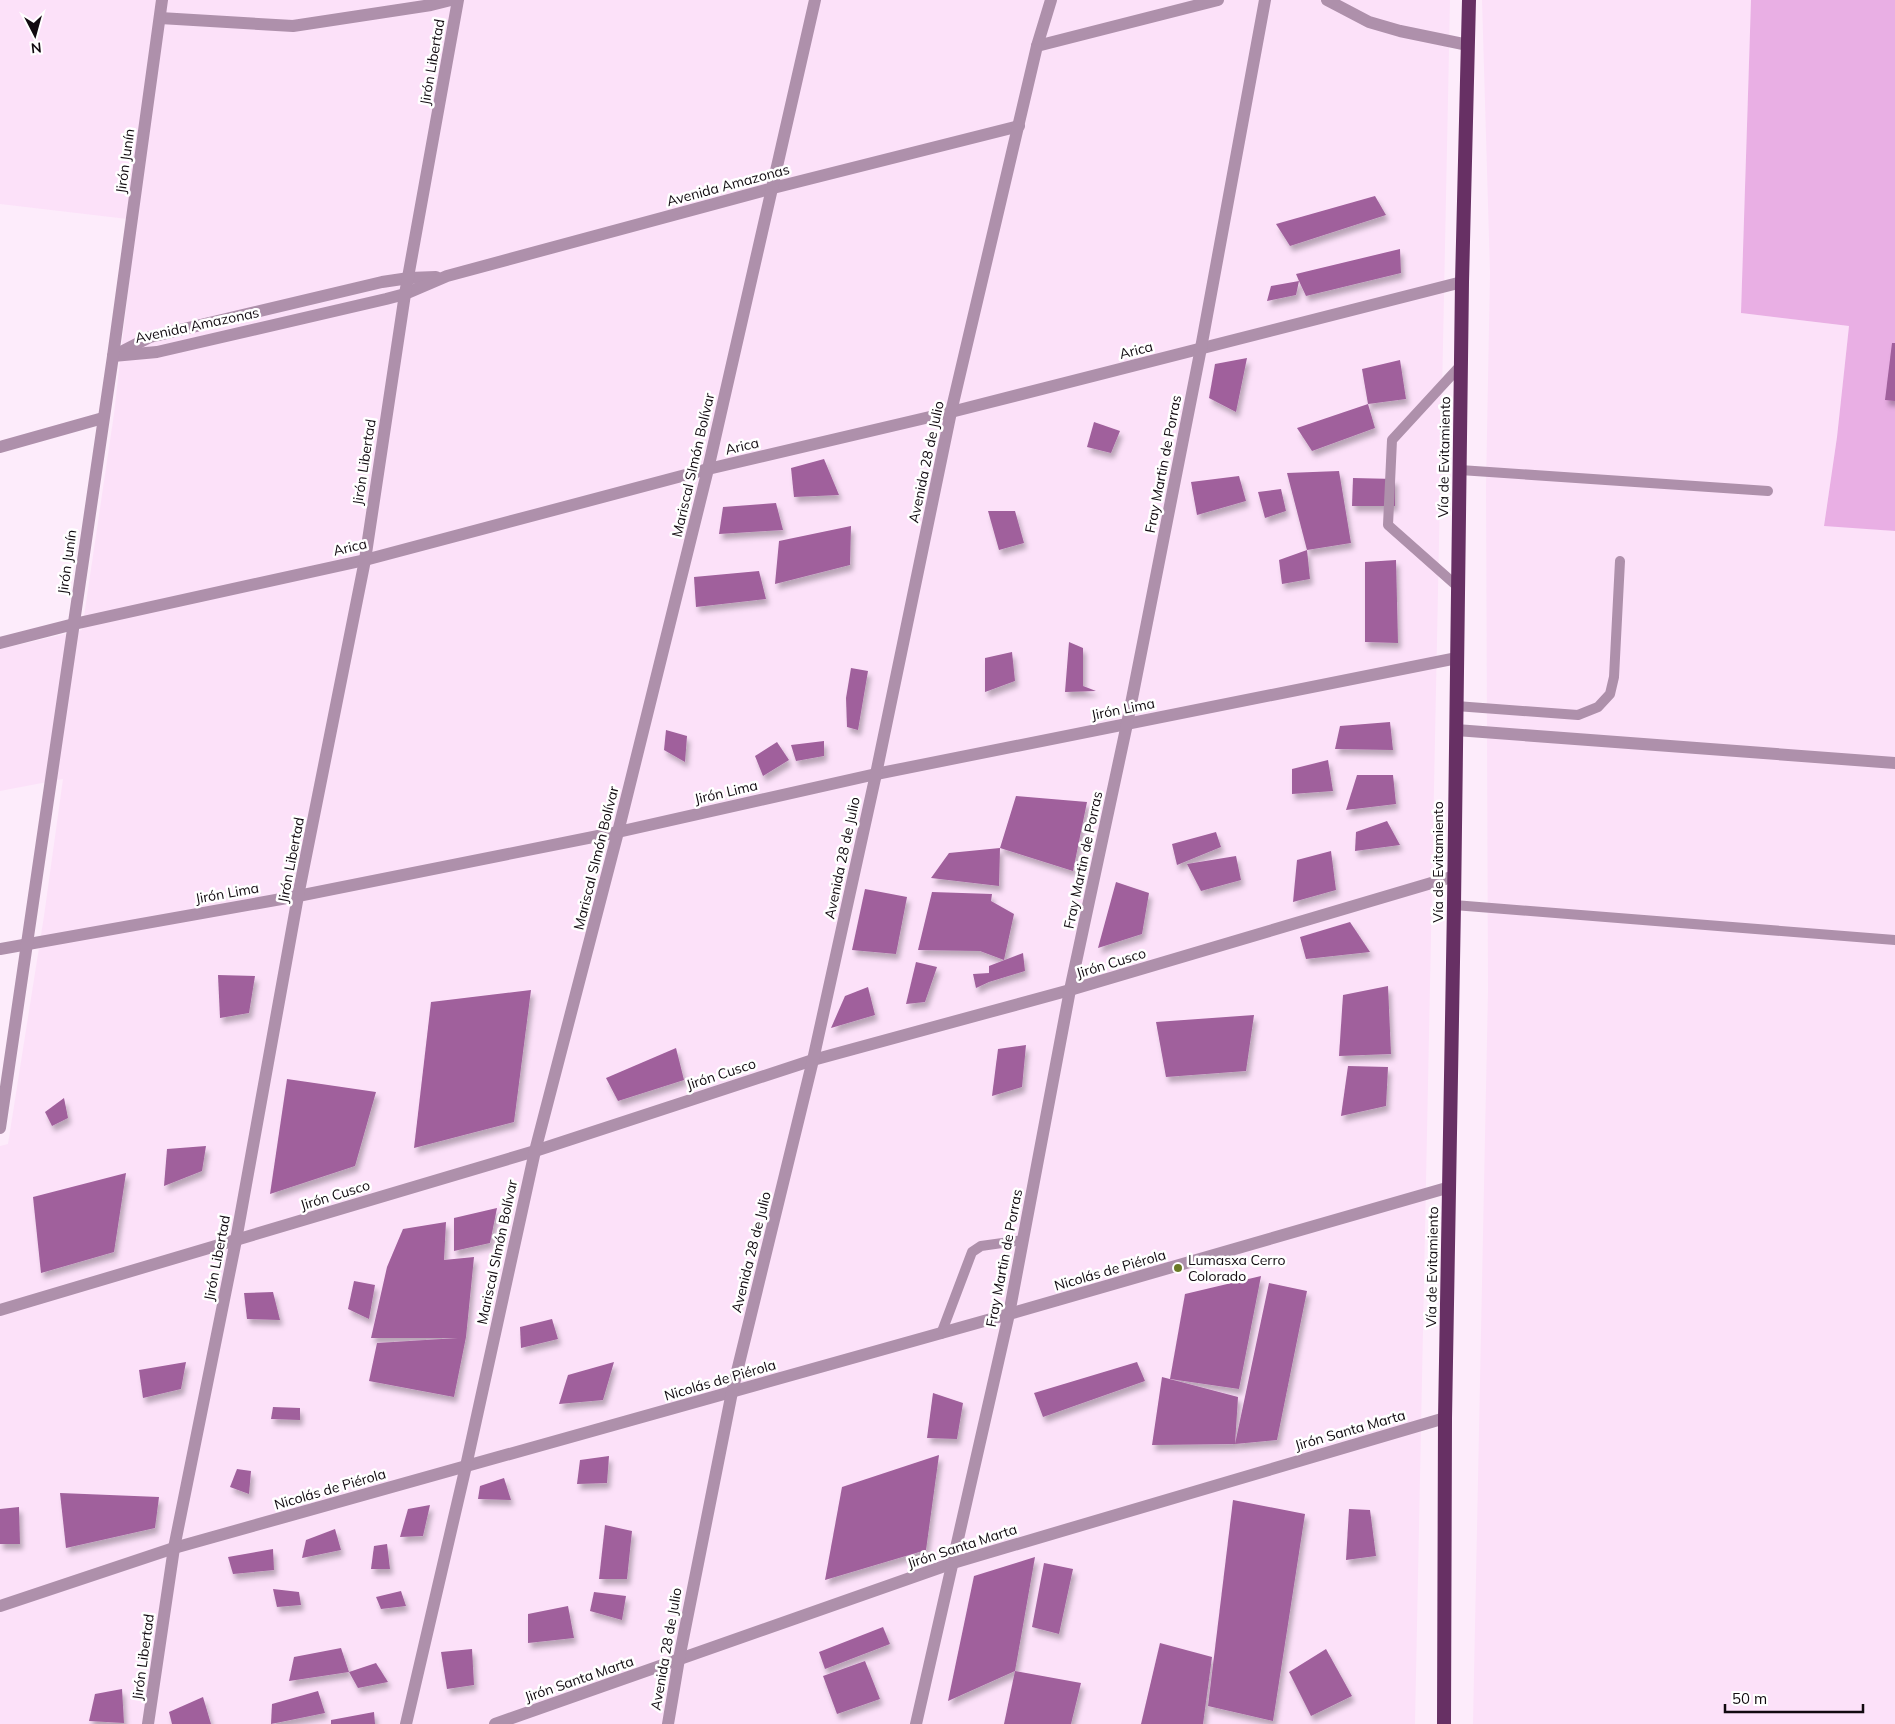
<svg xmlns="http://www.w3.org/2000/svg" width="1895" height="1724" viewBox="0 0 1895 1724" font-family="Mulish,sans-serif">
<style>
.built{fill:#fce1f9}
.green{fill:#e9afe4}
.building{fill:#a0609c;filter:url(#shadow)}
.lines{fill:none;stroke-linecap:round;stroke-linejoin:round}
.service{stroke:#ae90ab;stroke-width:10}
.minor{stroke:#ae90ab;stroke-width:12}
.trunk{stroke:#673064;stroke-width:14}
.poi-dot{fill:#6a7927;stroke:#fff;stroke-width:2}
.labels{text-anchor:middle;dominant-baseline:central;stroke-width:5;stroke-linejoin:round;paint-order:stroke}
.street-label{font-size:14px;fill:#110a10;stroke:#fff}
.poi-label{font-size:14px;fill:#110a10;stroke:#fff;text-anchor:start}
</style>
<defs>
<filter id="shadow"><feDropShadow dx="3" dy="5.5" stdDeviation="2.5" flood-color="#0004"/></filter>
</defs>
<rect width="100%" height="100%" fill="#fdecfb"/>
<g class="built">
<path d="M0 0H1450L1415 1724H0V1146L8 1144 44 916 63 779 0 791V649L82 630 114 414 136 220 0 204Z"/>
<path d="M1482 0H1751L1741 313 1849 326 1837 437 1824 525 1895 531V1724H1473L1488 990 1486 486 1490 273Z"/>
</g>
<path class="green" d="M1751 0H1895V531L1824 526 1837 437 1849 326 1741 313Z"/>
<g class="building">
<path d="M1375 196 1386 215 1290 246 1276 224Z"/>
<path d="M1400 249 1401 273 1306 296 1299 281 1296 295 1267 301 1271 286 1299 281 1296 274Z"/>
<path d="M1892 343H1895V401L1885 400Z"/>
<path d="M1247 358 1236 412 1209 398 1215 364Z"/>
<path d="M1400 360 1406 399 1368 404 1362 369Z"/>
<path d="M1368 404 1375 428 1312 451 1297 428Z"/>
<path d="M1094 422 1120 431 1111 453 1087 447Z"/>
<path d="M824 459 839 495 794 497 791 468Z"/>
<path d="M1339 471 1351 543 1307 550 1287 473Z"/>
<path d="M1239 476 1246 501 1197 515 1191 482Z"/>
<path d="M1353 478 1395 479V506H1352Z"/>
<path d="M1281 489 1286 511 1265 518 1258 492Z"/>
<path d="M776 503 783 530 719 534 723 507Z"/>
<path d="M988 511H1015L1024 543 999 550Z"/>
<path d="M851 526 850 565 775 584 779 541Z"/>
<path d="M1307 550 1310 579 1282 584 1279 560Z"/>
<path d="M1396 560 1398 643 1365 642V562Z"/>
<path d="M759 571 766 599 696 607 694 577Z"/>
<path d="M1069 642 1083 648V686L1096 691 1065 692Z"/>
<path d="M1012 652 1015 681 985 692V658Z"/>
<path d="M851 668 868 671 858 730 847 727 846 698Z"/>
<path d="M1390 722 1393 750 1335 749 1340 726Z"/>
<path d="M666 730 687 736 685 762 664 750Z"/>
<path d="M824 741V756L796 761 791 745Z"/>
<path d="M777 742 789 760 763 776 755 756Z"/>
<path d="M1328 760 1333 791 1292 794V769Z"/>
<path d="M1357 775H1393L1396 804 1346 810Z"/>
<path d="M1016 796 1087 802 1073 871 1000 848 999 886 931 878 949 853 1000 848Z"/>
<path d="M1387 821 1400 845 1355 851 1356 832Z"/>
<path d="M1216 832 1221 847 1177 865 1172 844Z"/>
<path d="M1331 851 1336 890 1293 902 1297 860Z"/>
<path d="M1236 856 1241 880 1201 891 1187 864Z"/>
<path d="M1116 882 1149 893 1142 934 1098 948Z"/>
<path d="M865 889 907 897 896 954 852 950Z"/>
<path d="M932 892 992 894 991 901 1014 914 1004 960 980 951 918 950Z"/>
<path d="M1350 922 1370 952 1306 959 1300 937Z"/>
<path d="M1023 953 1025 971 989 982 976 988 973 974 989 973V966Z"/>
<path d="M916 962 937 967 925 1002 906 1004Z"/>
<path d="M218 975 255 976 249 1013 220 1018Z"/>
<path d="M1388 986 1391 1054 1339 1056 1343 995Z"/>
<path d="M868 987 875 1015 831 1028 845 996Z"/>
<path d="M531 990 514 1122 414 1148 431 1002Z"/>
<path d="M1254 1015 1246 1071 1166 1077 1156 1022Z"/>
<path d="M1026 1045 1022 1087 992 1096 998 1049Z"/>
<path d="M676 1048 684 1080 618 1101 606 1078Z"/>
<path d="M1348 1066 1388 1067 1386 1106 1341 1116Z"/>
<path d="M287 1079 376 1092 355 1166 270 1194Z"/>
<path d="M64 1098 68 1118 52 1126 45 1112Z"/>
<path d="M206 1146 202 1171 164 1186 167 1149Z"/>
<path d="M126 1173 114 1252 41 1273 33 1197Z"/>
<path d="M497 1208 490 1243 454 1251V1218Z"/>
<path d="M446 1222 444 1260 474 1257 466 1337 454 1397 369 1381 377 1343 458 1338H371L387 1267 403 1229Z"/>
<path d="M1261 1276 1239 1389 1170 1379 1185 1294Z"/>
<path d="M354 1281 375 1285 369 1319 348 1309Z"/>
<path d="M1269 1283 1307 1291 1277 1440 1235 1444 1152 1445 1162 1377 1238 1397 1235 1444Z"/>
<path d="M273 1292 280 1320 247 1319 244 1293Z"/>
<path d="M552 1319 558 1339 521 1348 520 1327Z"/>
<path d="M186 1362 181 1389 143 1398 139 1370Z"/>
<path d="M614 1362 603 1400 559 1404 568 1375Z"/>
<path d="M1137 1362 1145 1381 1043 1417 1034 1393Z"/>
<path d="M933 1393 963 1403 957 1439 927 1438Z"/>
<path d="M273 1407 300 1408V1420L271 1419Z"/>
<path d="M939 1455 926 1550 825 1580 842 1487Z"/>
<path d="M609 1456 607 1483 577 1484 580 1460Z"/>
<path d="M237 1469 251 1471 249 1494 230 1487Z"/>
<path d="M504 1478 511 1500 478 1499 480 1486Z"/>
<path d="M60 1493 159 1497 155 1528 66 1548Z"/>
<path d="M1233 1500 1305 1514 1273 1721 1208 1706Z"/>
<path d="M430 1505 423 1536 400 1537 408 1509Z"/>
<path d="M19 1507 20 1544H0V1509Z"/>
<path d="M1349 1509 1370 1510 1376 1556 1346 1560Z"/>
<path d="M605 1525 632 1531 627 1579H599Z"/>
<path d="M335 1529 341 1550 302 1558 306 1540Z"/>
<path d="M387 1544 390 1569H371L374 1546Z"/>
<path d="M273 1549 274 1570 233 1574 228 1557Z"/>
<path d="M1035 1557 1015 1671 948 1701 974 1576Z"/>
<path d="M1044 1563 1073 1569 1059 1634 1032 1627Z"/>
<path d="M273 1589 299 1592 301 1605 277 1607Z"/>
<path d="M401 1591 406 1606 381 1609 376 1597Z"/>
<path d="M594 1592 626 1596 622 1620 590 1611Z"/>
<path d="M568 1606 574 1638 528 1643V1614Z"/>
<path d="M883 1627 890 1644 825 1669 819 1652Z"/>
<path d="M1160 1643 1212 1657 1203 1724H1141Z"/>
<path d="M341 1648 349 1672 289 1681 294 1657Z"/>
<path d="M472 1649 474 1685 447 1689 441 1652Z"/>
<path d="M1326 1649 1352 1696 1311 1716 1289 1672Z"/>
<path d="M865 1661 880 1699 837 1714 823 1676Z"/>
<path d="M376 1663 388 1682 358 1688 349 1672Z"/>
<path d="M1015 1671 1081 1683 1071 1724H1004Z"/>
<path d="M122 1689 124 1723 89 1721 95 1694Z"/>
<path d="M318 1691 325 1713 271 1724 272 1704Z"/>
<path d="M203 1697 211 1724H172L169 1712Z"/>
<path d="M374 1712 375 1724H331V1720Z"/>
</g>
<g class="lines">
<g class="service">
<path d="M1460 470 1768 491"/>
<path d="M1458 587 1388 525 1392 440 1461 365"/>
<path d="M1456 706 1578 715 1598 707 1610 694 1614 677 1620 561"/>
<path d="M1454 905 1895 940"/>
<path d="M941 1334 972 1252 981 1246 1023 1240"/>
</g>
<g class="minor">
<path d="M1327 0 1369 22 1400 31 1468 45"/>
<path d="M160 18 293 26 431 5 451 0"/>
<path d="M1037 46 1218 0"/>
<path d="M119 353 150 337 382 282 409 278 436 277"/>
<path d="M113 356 157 352 386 299 405 294 447 276 773 188 1019 126"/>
<path d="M0 447 103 418"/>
<path d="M0 643 74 624 365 560 708 469 951 412 1462 282"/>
<path d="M1456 730 1895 763"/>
<path d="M0 949 298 896 618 832 876 774 1457 658"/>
<path d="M0 1128 113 356 162 0"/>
<path d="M0 1310 535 1151 813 1060 1070 990 1455 876"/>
<path d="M0 1606 174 1548 1009 1314 1450 1187"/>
<path d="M148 1724 174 1548 236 1240 298 896 365 560 405 294 458 0"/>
<path d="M406 1724 466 1466 535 1151 618 832 708 469 815 0"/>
<path d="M495 1724 953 1563 1445 1418"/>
<path d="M668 1724 679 1659 732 1392 813 1060 876 774 951 412 1037 46 1051 0"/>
<path d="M916 1724 1009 1314 1070 990 1127 724 1201 348 1265 0"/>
</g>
<path class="trunk" d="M1444 1724 1445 1418 1454 905 1462 282 1469 0"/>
</g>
<circle class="poi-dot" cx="1178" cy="1268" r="5"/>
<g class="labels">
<g class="street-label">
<text transform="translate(432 62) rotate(-80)">Jirón Libertad</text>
<text transform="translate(125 161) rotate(-82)">Jirón Junín</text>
<text transform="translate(728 185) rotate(-15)">Avenida Amazonas</text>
<text transform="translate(197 325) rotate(-12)">Avenida Amazonas</text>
<text transform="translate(1136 350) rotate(-14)">Arica</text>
<text transform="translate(742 446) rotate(-13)">Arica</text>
<text transform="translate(1444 457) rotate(-89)">Vía de Evitamiento</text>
<text transform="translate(364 462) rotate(-81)">Jirón Libertad</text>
<text transform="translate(926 462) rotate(-78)">Avenida 28 de Julio</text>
<text transform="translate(1163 464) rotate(-79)">Fray Martin de Porras</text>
<text transform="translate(693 465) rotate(-77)">Mariscal SImón Bolívar</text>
<text transform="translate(350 547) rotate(-13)">Arica</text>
<text transform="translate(67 562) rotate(-82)">Jirón Junín</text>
<text transform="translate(1123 709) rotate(-11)">Jirón Lima</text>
<text transform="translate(726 792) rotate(-13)">Jirón Lima</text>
<text transform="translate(596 858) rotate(-76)">Mariscal SImón Bolívar</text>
<text transform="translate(842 858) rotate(-78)">Avenida 28 de Julio</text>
<text transform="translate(291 860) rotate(-79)">Jirón Libertad</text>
<text transform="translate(1083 860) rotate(-78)">Fray Martin de Porras</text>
<text transform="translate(1438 862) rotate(-90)">Vía de Evitamiento</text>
<text transform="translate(227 893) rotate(-10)">Jirón Lima</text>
<text transform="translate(1111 963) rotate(-17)">Jirón Cusco</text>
<text transform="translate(721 1074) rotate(-18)">Jirón Cusco</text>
<text transform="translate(335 1195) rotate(-17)">Jirón Cusco</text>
<text transform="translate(497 1252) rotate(-78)">Mariscal SImón Bolívar</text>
<text transform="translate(751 1252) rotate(-76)">Avenida 28 de Julio</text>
<text transform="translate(217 1258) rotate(-79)">Jirón Libertad</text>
<text transform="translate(1004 1258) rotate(-79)">Fray Martin de Porras</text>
<text transform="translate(1432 1267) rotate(-89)">Vía de Evitamiento</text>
<text transform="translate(1110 1270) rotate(-16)">Nicolás de Piérola</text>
<text transform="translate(720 1380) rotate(-16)">Nicolás de Piérola</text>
<text transform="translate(1350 1430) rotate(-16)">Jirón Santa Marta</text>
<text transform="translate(330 1489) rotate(-16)">Nicolás de Piérola</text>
<text transform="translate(962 1546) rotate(-18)">Jirón Santa Marta</text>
<text transform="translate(666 1649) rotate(-80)">Avenida 28 de Julio</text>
<text transform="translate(143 1657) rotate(-82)">Jirón Libertad</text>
<text transform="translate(579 1679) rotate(-19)">Jirón Santa Marta</text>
</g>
<g class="poi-label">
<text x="1188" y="1260">Lumasxa Cerro<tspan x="1188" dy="16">Colorado</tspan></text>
</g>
</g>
<g transform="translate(35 35) rotate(174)" stroke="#ffffff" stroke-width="4" paint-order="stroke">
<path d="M0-4L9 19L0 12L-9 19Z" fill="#110a10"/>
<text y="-8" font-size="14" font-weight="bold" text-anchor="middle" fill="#110a10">N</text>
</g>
<path d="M1725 1704v8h138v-8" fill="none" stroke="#110a10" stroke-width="2.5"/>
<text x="1732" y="1704" font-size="15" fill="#110a10" stroke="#ffffff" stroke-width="4" paint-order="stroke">50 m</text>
</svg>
